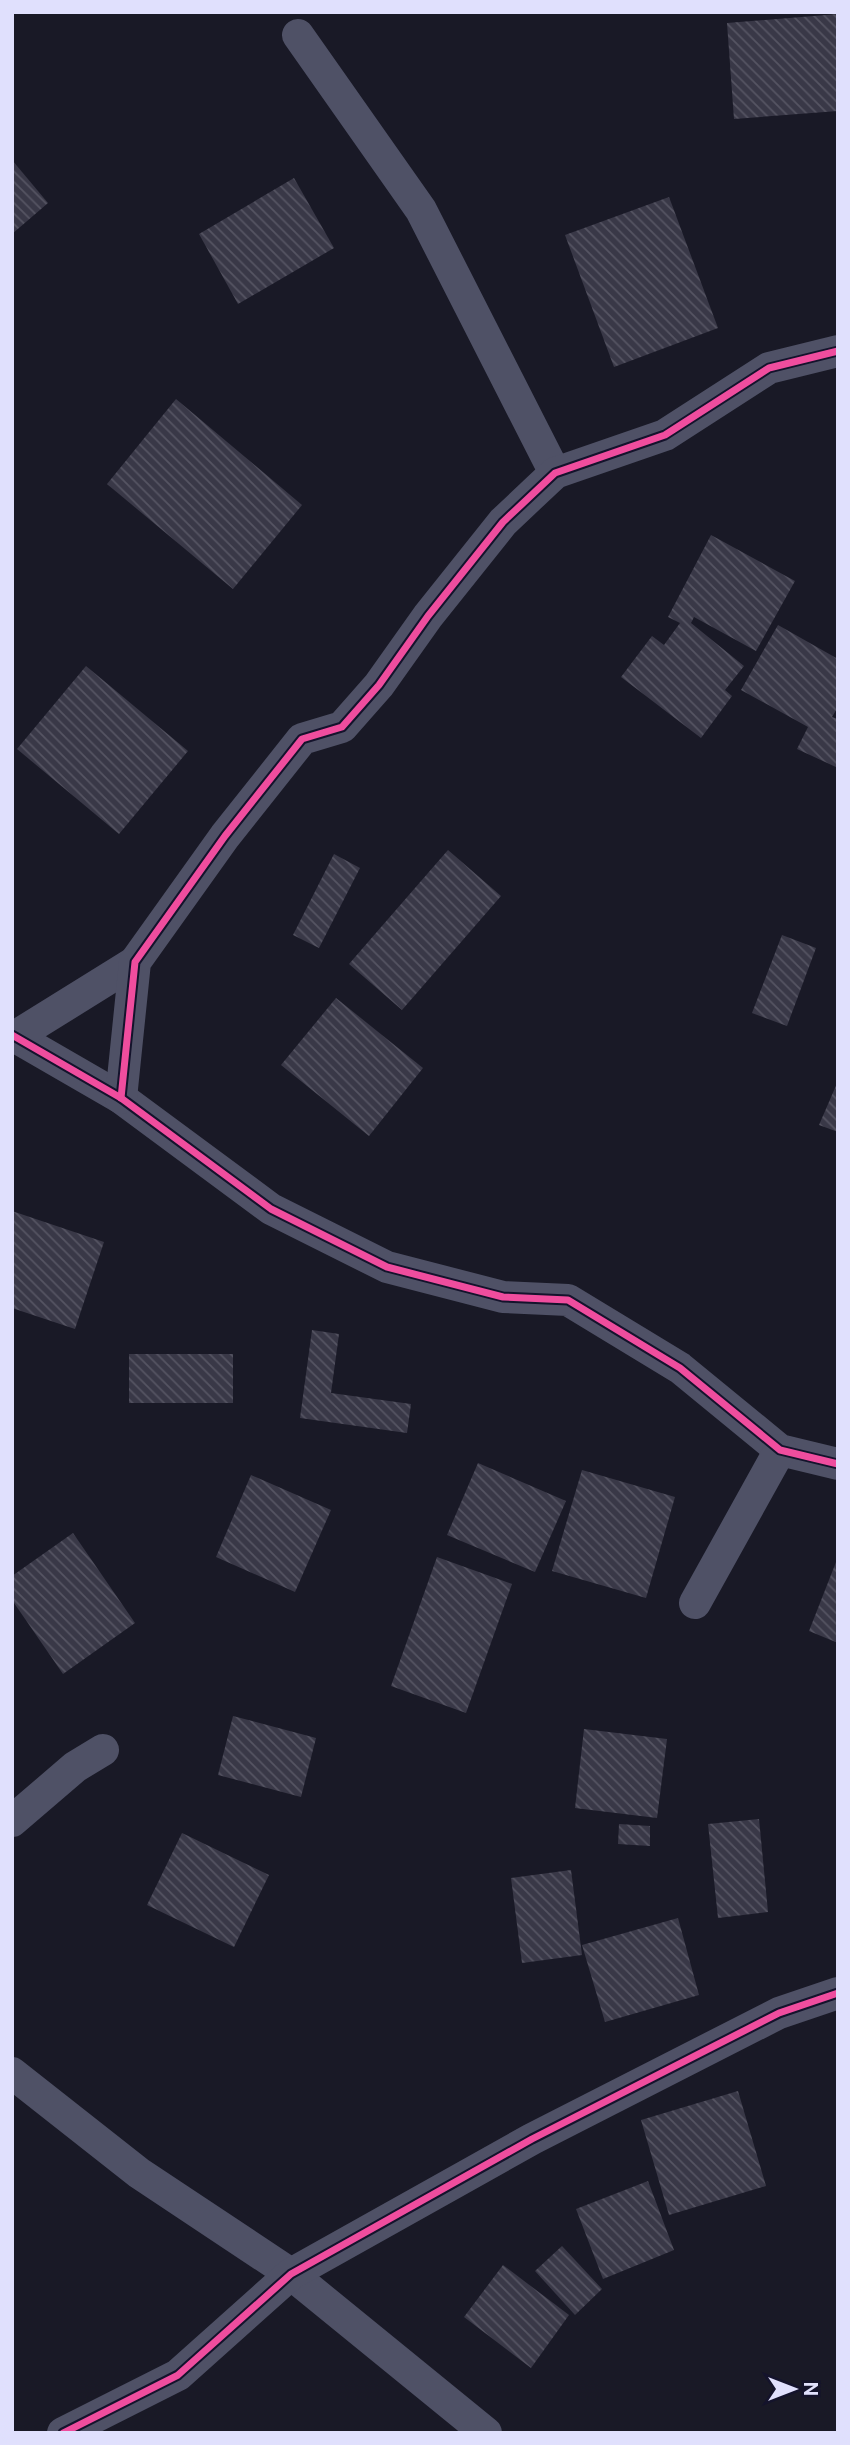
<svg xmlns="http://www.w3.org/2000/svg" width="850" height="2445" viewBox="0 0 850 2445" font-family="'Public Sans',sans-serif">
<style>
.building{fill:url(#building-back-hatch)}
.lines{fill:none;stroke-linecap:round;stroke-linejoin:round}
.minor{stroke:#4f5166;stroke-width:32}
.cycleway-casing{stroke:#14132c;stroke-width:11}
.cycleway{stroke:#ef4d9e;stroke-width:7}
</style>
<defs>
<pattern id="building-back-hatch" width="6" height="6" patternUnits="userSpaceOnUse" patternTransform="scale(1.75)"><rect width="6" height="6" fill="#393847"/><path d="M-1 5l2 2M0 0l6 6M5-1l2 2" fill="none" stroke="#555462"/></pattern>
</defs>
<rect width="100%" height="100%" fill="#191926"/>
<g class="building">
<path d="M838 14V111L734 119 727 23Z"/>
<path d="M12 160 48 203 12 234Z"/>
<path d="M294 178 334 248 238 304 199 234Z"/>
<path d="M669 197 718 328 614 367 565 235Z"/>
<path d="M176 399 302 505 233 589 107 484Z"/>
<path d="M711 535 795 581 756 651 694 617 691 623 744 666 725 690 732 696 701 738 621 677 652 636 664 645 680 623 668 617Z"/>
<path d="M778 625 838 659V707L832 717 838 719V768L797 749 808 727 741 690Z"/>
<path d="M86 666 188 751 119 834 17 749Z"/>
<path d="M448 850 501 896 402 1010 349 964Z"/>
<path d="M334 854 360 868 319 948 293 935Z"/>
<path d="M782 935 816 948 787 1026 752 1013Z"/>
<path d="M336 998 423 1068 369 1136 281 1065Z"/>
<path d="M838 1081V1132L819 1125Z"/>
<path d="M12 1211 104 1242 75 1329 12 1308Z"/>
<path d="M312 1330 339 1334 331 1393 411 1404 407 1433 300 1418Z"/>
<rect x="129" y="1354" width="104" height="49"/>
<path d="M478 1463 566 1501 535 1572 447 1535Z"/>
<path d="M582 1470 675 1497 646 1598 552 1571Z"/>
<path d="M251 1475 331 1510 295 1592 216 1557Z"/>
<path d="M73 1533 135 1623 63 1674 12 1600V1576Z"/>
<path d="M437 1557 512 1584 466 1713 391 1686Z"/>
<path d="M838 1557V1643L809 1631Z"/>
<path d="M233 1716 316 1738 301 1797 218 1775Z"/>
<path d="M584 1729 667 1739 657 1818 575 1808Z"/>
<path d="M759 1819 768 1912 718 1918 708 1824Z"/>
<path d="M619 1824 650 1826V1846L618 1844Z"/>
<path d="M182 1833 269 1875 234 1947 147 1905Z"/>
<path d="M571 1870 582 1955 522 1963 511 1878Z"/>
<path d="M678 1918 699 1995 605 2022 582 1945Z"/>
<path d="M738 2091 766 2186 669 2215 641 2120Z"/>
<path d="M648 2181 674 2250 603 2279 576 2209Z"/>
<path d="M562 2246 602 2289 575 2315 535 2271Z"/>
<path d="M503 2265 569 2315 531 2368 464 2317Z"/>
</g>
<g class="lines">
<g class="minor">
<path d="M298 35 421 210 555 473"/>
<path d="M12 1035 121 1098 271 1209 387 1267 503 1297 568 1300 680 1368 780 1450 838 1464"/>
<path d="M16 1036 135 962"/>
<path d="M121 1098 135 962 225 836 302 739 342 727 379 685 428 616 503 522 555 473 665 435 769 368 838 351"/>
<path d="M695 1603 780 1450"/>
<path d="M12 1821 75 1767 103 1750"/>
<path d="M12 2073 139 2173 291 2274 486 2433"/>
<path d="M63 2433 178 2375 291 2274 532 2139 779 2013 838 1993"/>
</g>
<g class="cycleway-casing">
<g id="cycleway">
<path d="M12 1035 121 1098 271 1209 387 1267 503 1297 568 1300 680 1368 780 1450 838 1464"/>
<path d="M121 1098 135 962 225 836 302 739 342 727 379 685 428 616 503 522 555 473 665 435 769 368 838 351"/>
<path d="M63 2433 178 2375 291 2274 532 2139 779 2013 838 1993"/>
</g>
</g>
<use href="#cycleway" class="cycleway"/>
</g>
<rect width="850" height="2445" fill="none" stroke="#e0e0fd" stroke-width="28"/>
<g transform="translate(794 2389) rotate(90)" stroke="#14132c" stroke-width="5" paint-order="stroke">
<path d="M0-5L12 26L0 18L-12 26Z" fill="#e0e0fd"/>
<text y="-10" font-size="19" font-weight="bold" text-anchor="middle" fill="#e0e0fd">N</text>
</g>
</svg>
